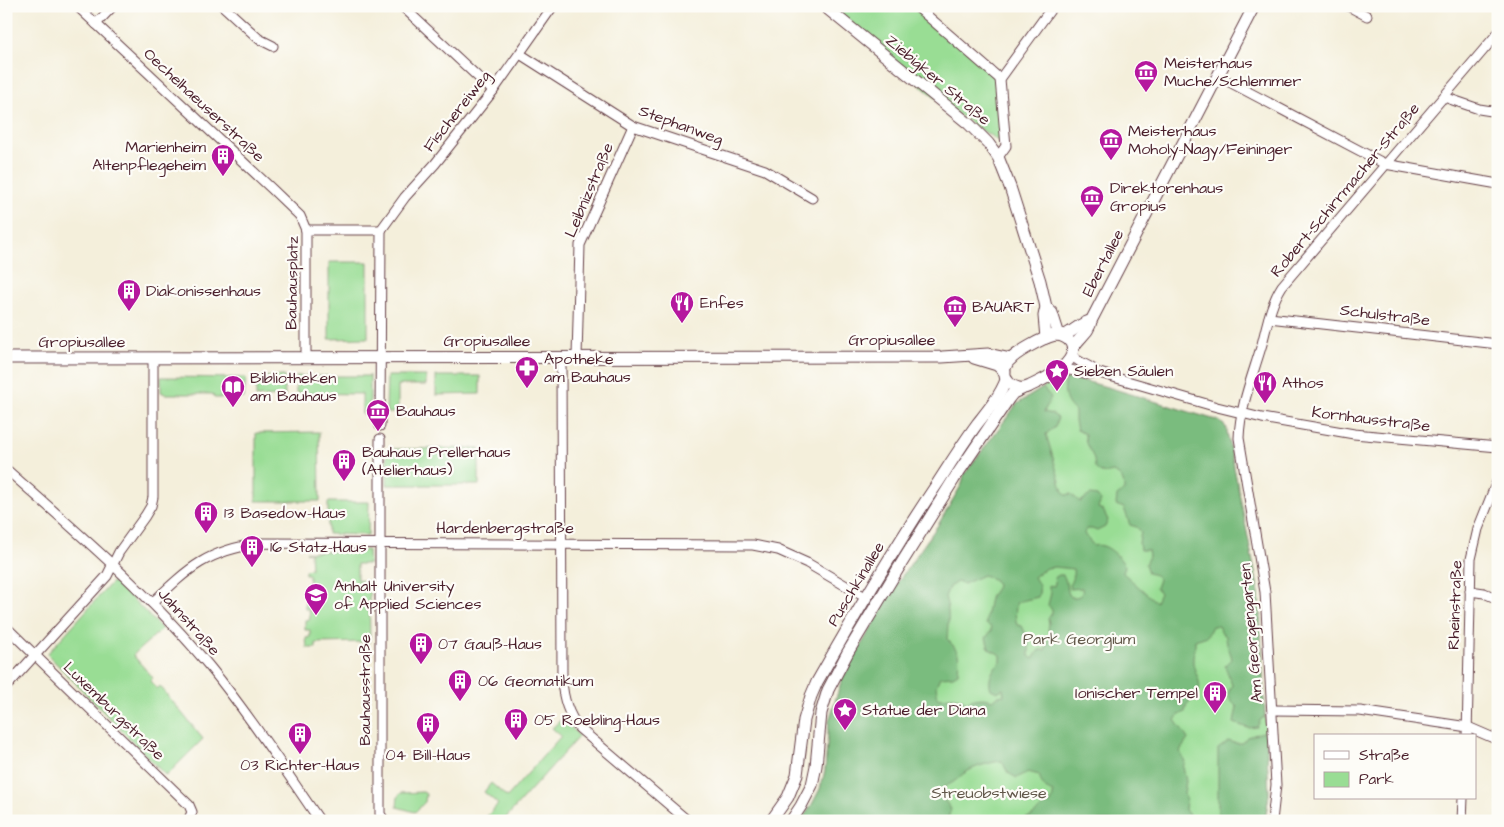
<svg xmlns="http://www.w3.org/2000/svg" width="1504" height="827" viewBox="0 0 1504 827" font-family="'Architects Daughter',sans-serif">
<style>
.green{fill:#99dd94;stroke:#727e60}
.forest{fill:#7abc7e;stroke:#626e54;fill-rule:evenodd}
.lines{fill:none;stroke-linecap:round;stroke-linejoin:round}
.street-casing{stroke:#643e45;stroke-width:11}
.secondary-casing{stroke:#643e45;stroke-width:13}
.street{stroke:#fff;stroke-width:9}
.secondary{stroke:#fff;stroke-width:11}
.labels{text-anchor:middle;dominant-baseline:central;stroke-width:4.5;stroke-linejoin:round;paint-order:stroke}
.poi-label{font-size:16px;fill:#4a1f2b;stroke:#fdfcf7;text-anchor:start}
.street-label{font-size:16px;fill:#4a1f2b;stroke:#fdfcf7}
.park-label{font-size:16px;fill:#62584a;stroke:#fdfcf7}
</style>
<rect width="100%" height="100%" fill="#fdfcf7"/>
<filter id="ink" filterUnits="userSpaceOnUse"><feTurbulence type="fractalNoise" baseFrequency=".02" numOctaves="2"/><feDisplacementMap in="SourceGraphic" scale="10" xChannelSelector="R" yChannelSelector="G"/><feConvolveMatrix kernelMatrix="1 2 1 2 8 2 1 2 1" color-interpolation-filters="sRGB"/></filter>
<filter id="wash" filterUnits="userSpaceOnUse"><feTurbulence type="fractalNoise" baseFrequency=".0096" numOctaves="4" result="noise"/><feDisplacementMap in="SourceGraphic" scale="20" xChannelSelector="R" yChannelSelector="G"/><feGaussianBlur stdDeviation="1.12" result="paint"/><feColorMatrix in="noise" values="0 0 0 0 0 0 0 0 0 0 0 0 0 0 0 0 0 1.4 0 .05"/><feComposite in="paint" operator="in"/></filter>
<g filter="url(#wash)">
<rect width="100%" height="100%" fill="#f4efdb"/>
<g class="green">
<path d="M824 6H916L1000 79 1006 146 944 105Z"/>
<path d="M329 262H368V338L329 339Z"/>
<path d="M284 376 285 396 256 397V377Z"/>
<path d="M296 376H370V414H362V394L296 393Z"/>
<path d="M387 376H426V385H398V413H386Z"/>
<path d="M436 376H480V394L436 395Z"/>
<path d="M161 377 246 378 244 398H214L213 394H165L161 392Z"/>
<path d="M1066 379H1077L1114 389 1219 421 1226 427 1259 593 1269 794 1265 821H800L810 808 820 789 825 771 829 721 842 679 895 586 938 525 962 484 964 475 1017 404 1055 380Z"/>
<path d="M319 432 320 501H256V433Z"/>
<path d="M479 448V485H387V449Z"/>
<path d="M328 502H369L368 535 328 534Z"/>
<path d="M368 550 369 564H357V580L369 581 370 642 316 643V648H307L306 638 310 637V630H305V620L310 619 309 609H305V602L310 601V588H306V583H309V574H305V570L311 569 310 552H306Z"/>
<path d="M112 582 118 584 162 629 133 655 153 678 150 681 157 689 160 686 203 739 166 776 47 654Z"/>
<path d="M563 718 579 736 503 821H483L498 804 484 792 491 783 507 797 561 736 552 728Z"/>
<path d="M423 792 426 794 425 802 415 812 397 807 398 796 401 793Z"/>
</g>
<g class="forest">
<path d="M1066 379H1077L1114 389 1219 421 1226 427 1259 593 1265 717 1261 719 1257 727 1248 728 1234 723 1237 707 1231 701 1228 694 1232 685 1225 666 1232 659C1230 650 1226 645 1226 636L1221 632 1218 626H1212L1207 636 1195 640C1196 648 1192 655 1193 663 1195 675 1203 682 1198 694L1194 695 1193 700 1187 704 1185 712 1178 716 1175 720 1188 739 1180 751 1185 762 1183 767 1186 781 1184 794 1186 801 1185 810 1189 815 1188 821H1022C1026 817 1030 818 1033 815 1040 810 1043 805 1051 803L1053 797V792C1043 788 1042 785 1039 775L1028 772 1017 778 1008 773 1002 761C990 762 973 767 963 774 957 779 953 784 946 785L943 790 942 797 951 809 948 818 951 821H800L810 808 820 789 825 771 829 721 842 679 895 586 938 525 962 484 964 475 1017 404 1043 388 1051 397 1044 412 1052 414 1058 418 1055 427 1046 434 1063 492 1066 495 1071 494 1080 502 1090 495 1097 496 1101 501 1098 508 1103 510 1108 520 1105 527 1097 531 1092 529H1086L1084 534 1094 546C1106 542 1119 556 1125 566L1123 573 1156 602 1160 593 1156 588 1159 579 1155 575 1148 573 1145 564 1149 556 1148 550H1140L1139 543 1141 532 1137 527 1130 525 1124 508 1116 505 1117 496 1124 490C1124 480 1122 476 1113 472 1108 473 1103 475 1098 471 1094 468 1095 465 1094 460 1092 451 1084 446 1085 434L1077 430 1075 421V411C1064 402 1063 392 1066 379ZM1055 567 1073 569C1074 574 1072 581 1069 585L1070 589 1082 588C1084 595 1078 598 1071 597 1065 590 1068 582 1063 575H1059L1054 578 1055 583 1054 586 1049 585V589L1051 593 1048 605 1052 610V613L1048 619 1049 623 1048 631 1051 634 1045 650H1039L1033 659 1029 656C1030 639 1028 639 1022 626L1017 625C1015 619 1015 608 1017 602L1038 597C1041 587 1039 585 1034 577L1046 568ZM983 575 995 580 997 586C995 590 993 592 991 596 989 599 986 619 986 624L991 627V631L986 638 989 649 1001 655V661C993 668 987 679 991 689L997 692 1003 689 1004 695 998 696 993 700C983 697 975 698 966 702 957 694 949 698 938 698L936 686 940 677 953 676 958 673C959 655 961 653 947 639 948 624 950 611 945 597L949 587 957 582 964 584Z"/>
<path d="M1266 731 1269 794 1265 821H1218V749L1229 741 1234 743H1242L1247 737Z"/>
</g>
</g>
<g filter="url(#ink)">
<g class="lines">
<g class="street-casing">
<g id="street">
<path d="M77 6 272 189 300 216 306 230"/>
<path d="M223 6 259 39 273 46"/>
<path d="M402 6 493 91"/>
<path d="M916 6 1000 79"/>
<path d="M1348 6 1367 16"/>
<path d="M96 24 113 6"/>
<path d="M520 54 633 126 765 170 812 198"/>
<path d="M1218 76 1385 164 1498 184"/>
<path d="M1444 97 1479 109 1498 112"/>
<path d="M998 157 1006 146 1000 79 1053 6"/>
<path d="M381 230 405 197 435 164 493 91 553 6"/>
<path d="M1269 318 1498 344"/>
<path d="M1072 355C1078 364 1090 364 1096 372"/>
<path d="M561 357 562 680C563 698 567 713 579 728L688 821"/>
<path d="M577 357 580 245 633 126"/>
<path d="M306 358V230H381"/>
<path d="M1061 368 1088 374 1096 372 1217 407 1262 418 1354 434 1498 447"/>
<path d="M380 426 381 230"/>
<path d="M380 439V814L384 820"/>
<path d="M6 469C77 532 150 594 210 667 250 716 284 769 320 821"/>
<path d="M1470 591 1484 593 1498 599"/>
<path d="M152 603C190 567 207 551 260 543L753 545 778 550 807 563 865 597"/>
<path d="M6 627 189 805 192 812 188 821"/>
<path d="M6 687 107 576 119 552 145 516 151 506 153 497V358"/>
<path d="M1273 710 1360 711 1468 727 1498 740"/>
<path d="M1467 736 1471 559 1478 529 1498 479"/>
<path d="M1272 821 1276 785 1265 592 1239 438C1240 406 1253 375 1262 344 1267 325 1271 303 1282 286L1498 33"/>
<path d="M1462 821 1463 798"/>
</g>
</g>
<g class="secondary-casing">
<g id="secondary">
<path d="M824 6 969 124 988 143 998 157 1010 187 1040 281 1046 307 1044 316 1046 338"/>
<path d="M1046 307 1052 313 1059 335"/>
<path d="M1055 335C1062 335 1067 337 1071 343 1081 363 1044 379 1030 386 1015 394 997 378 1008 362 1015 353 1044 337 1055 335Z"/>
<path d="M1063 336C1073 332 1081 322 1091 321"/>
<path d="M1073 348C1078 338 1090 332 1091 321L1254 6"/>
<path d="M6 358 942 357 988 354 1011 359"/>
<path d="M974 358 997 365 1005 372"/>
<path d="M771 821 788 797 797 775 804 720 811 696 817 682C855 615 894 548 937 484 950 464 963 443 977 424 988 410 1000 396 1006 380"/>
<path d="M791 821 801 806 812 785 816 766 821 713 828 690 848 652 901 564 954 479 1009 398 1013 393 1022 389"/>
</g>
</g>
<use href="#street" class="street"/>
<use href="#secondary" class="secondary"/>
</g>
</g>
<defs>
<g id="museum-pin" transform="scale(1.25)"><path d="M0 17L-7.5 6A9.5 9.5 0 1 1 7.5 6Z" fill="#b5179e" stroke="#fdfcf7"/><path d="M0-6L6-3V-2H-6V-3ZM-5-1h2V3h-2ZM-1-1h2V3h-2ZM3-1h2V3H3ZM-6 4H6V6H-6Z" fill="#fff"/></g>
<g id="building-pin" transform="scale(1.25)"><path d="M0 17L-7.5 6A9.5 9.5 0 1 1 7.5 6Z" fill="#b5179e" stroke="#fdfcf7"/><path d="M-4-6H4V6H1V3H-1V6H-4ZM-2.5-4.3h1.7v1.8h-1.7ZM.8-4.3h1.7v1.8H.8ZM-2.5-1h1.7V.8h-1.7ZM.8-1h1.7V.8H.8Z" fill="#fff"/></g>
<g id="restaurant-pin" transform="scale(1.25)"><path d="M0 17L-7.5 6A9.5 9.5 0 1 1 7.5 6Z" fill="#b5179e" stroke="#fdfcf7"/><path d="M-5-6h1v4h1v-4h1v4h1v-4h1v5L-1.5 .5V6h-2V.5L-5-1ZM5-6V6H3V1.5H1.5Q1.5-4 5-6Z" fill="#fff"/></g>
<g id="pharmacy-pin" transform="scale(1.25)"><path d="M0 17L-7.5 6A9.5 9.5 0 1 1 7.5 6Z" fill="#b5179e" stroke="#fdfcf7"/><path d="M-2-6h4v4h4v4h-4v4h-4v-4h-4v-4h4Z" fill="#fff"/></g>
<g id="sight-pin" transform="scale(1.25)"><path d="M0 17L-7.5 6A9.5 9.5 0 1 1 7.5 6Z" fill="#b5179e" stroke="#fdfcf7"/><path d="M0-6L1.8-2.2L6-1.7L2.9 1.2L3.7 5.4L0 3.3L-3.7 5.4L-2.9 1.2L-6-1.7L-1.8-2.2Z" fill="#fff"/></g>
<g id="library-pin" transform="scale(1.25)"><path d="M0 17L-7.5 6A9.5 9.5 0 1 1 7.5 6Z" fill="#b5179e" stroke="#fdfcf7"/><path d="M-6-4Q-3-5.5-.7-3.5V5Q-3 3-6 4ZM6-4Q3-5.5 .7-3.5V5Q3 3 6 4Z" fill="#fff"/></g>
<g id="university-pin" transform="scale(1.25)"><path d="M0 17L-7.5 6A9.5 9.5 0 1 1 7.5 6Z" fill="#b5179e" stroke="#fdfcf7"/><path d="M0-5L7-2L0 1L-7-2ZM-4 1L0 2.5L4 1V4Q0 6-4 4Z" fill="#fff"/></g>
</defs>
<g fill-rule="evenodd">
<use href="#museum-pin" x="1146" y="72"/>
<use href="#museum-pin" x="1111" y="140"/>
<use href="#building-pin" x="223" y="156"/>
<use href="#museum-pin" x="1092" y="197"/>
<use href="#building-pin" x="129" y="291"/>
<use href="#restaurant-pin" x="682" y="303"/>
<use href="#museum-pin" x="955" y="307"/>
<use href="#pharmacy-pin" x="527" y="368"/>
<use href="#sight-pin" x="1057" y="371"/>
<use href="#restaurant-pin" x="1265" y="383"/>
<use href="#library-pin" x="233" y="387"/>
<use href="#museum-pin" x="378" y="411"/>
<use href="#building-pin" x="344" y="461"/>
<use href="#building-pin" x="206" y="513"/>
<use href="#building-pin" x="252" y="547"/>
<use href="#university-pin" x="316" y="595"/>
<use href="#building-pin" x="421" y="644"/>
<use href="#building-pin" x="460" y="681"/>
<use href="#building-pin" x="1215" y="693"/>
<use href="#sight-pin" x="845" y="710"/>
<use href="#building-pin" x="516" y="720"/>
<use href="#building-pin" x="428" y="724"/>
<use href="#building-pin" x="300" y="734"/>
</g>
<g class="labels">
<g class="poi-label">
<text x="1164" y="63">Meisterhaus<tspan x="1164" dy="18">Muche/Schlemmer</tspan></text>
<text x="1128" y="131">Meisterhaus<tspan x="1128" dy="18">Moholy-Nagy/Feininger</tspan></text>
<text x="206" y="147" text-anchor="end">Marienheim<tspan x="206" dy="18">Altenpflegeheim</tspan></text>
<text x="1110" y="188">Direktorenhaus<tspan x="1110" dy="18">Gropius</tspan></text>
<text x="146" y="291">Diakonissenhaus</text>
<text x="700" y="303">Enfes</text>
<text x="972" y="307">BAUART</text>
<text x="544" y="359">Apotheke<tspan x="544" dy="18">am Bauhaus</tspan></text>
<text x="1074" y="371">Sieben Säulen</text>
<text x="250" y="378">Bibliotheken<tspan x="250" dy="18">am Bauhaus</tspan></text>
<text x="1282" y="383">Athos</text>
<text x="396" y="411">Bauhaus</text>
<text x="362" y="452">Bauhaus Prellerhaus<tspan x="362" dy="18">(Atelierhaus)</tspan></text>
<text x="224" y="513">13 Basedow-Haus</text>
<text x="270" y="547">16 Statz-Haus</text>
<text x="334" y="586">Anhalt University<tspan x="334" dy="18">of Applied Sciences</tspan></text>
<text x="438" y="644">07 Gauß-Haus</text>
<text x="478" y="681">06 Geomatikum</text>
<text x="1198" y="693" text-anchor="end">Ionischer Tempel</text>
<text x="862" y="710">Statue der Diana</text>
<text x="534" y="720">05 Roebling-Haus</text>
<text x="428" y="755" text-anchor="middle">04 Bill-Haus</text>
<text x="300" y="765" text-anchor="middle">03 Richter-Haus</text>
</g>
<g class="street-label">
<text transform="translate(938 80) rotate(40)">Ziebigker Straße</text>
<text transform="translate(204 105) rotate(43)">Oechelhaeuserstraße</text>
<text transform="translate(457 111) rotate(-52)">Fischereiweg</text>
<text transform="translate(681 125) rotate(20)">Stephanweg</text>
<text transform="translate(589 190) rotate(-67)">Leibnizstraße</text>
<text transform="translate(1345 190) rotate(-50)">Robert-Schirrmacher-Straße</text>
<text transform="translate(1103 263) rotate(-63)">Ebertallee</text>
<text transform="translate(292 283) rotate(-89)">Bauhausplatz</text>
<text transform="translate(1385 315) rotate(7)">Schulstraße</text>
<text x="892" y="340">Gropiusallee</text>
<text x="487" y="341">Gropiusallee</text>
<text x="82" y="342">Gropiusallee</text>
<text transform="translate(1371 419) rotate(7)">Kornhausstraße</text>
<text x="505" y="528">Hardenbergstraße</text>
<text transform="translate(856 584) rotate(-59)">Puschkinallee</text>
<text transform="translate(1455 605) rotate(-88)">Rheinstraße</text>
<text transform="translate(189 622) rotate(48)">Jahnstraße</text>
<text transform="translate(1251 633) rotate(-95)">Am Georgengarten</text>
<text transform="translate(365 690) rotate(-90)">Bauhausstraße</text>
<text transform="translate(114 711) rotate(44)">Luxemburgstraße</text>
</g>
<g class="park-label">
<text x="1079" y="639">Park Georgium</text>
<text x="989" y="793">Streuobstwiese</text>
</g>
</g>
<rect width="1504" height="827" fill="none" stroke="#fdfcf7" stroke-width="25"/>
<rect x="1314" y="734" width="162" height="65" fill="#fdfcf7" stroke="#b5a4a5"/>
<rect x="1324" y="751" width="25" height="8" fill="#ffffff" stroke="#b5a4a5"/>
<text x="1359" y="760" font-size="15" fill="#4a1f2b">Straße</text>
<rect x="1324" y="772" width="25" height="15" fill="#99dd94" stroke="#b5a4a5"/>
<text x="1359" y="784" font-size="15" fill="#4a1f2b">Park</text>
</svg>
